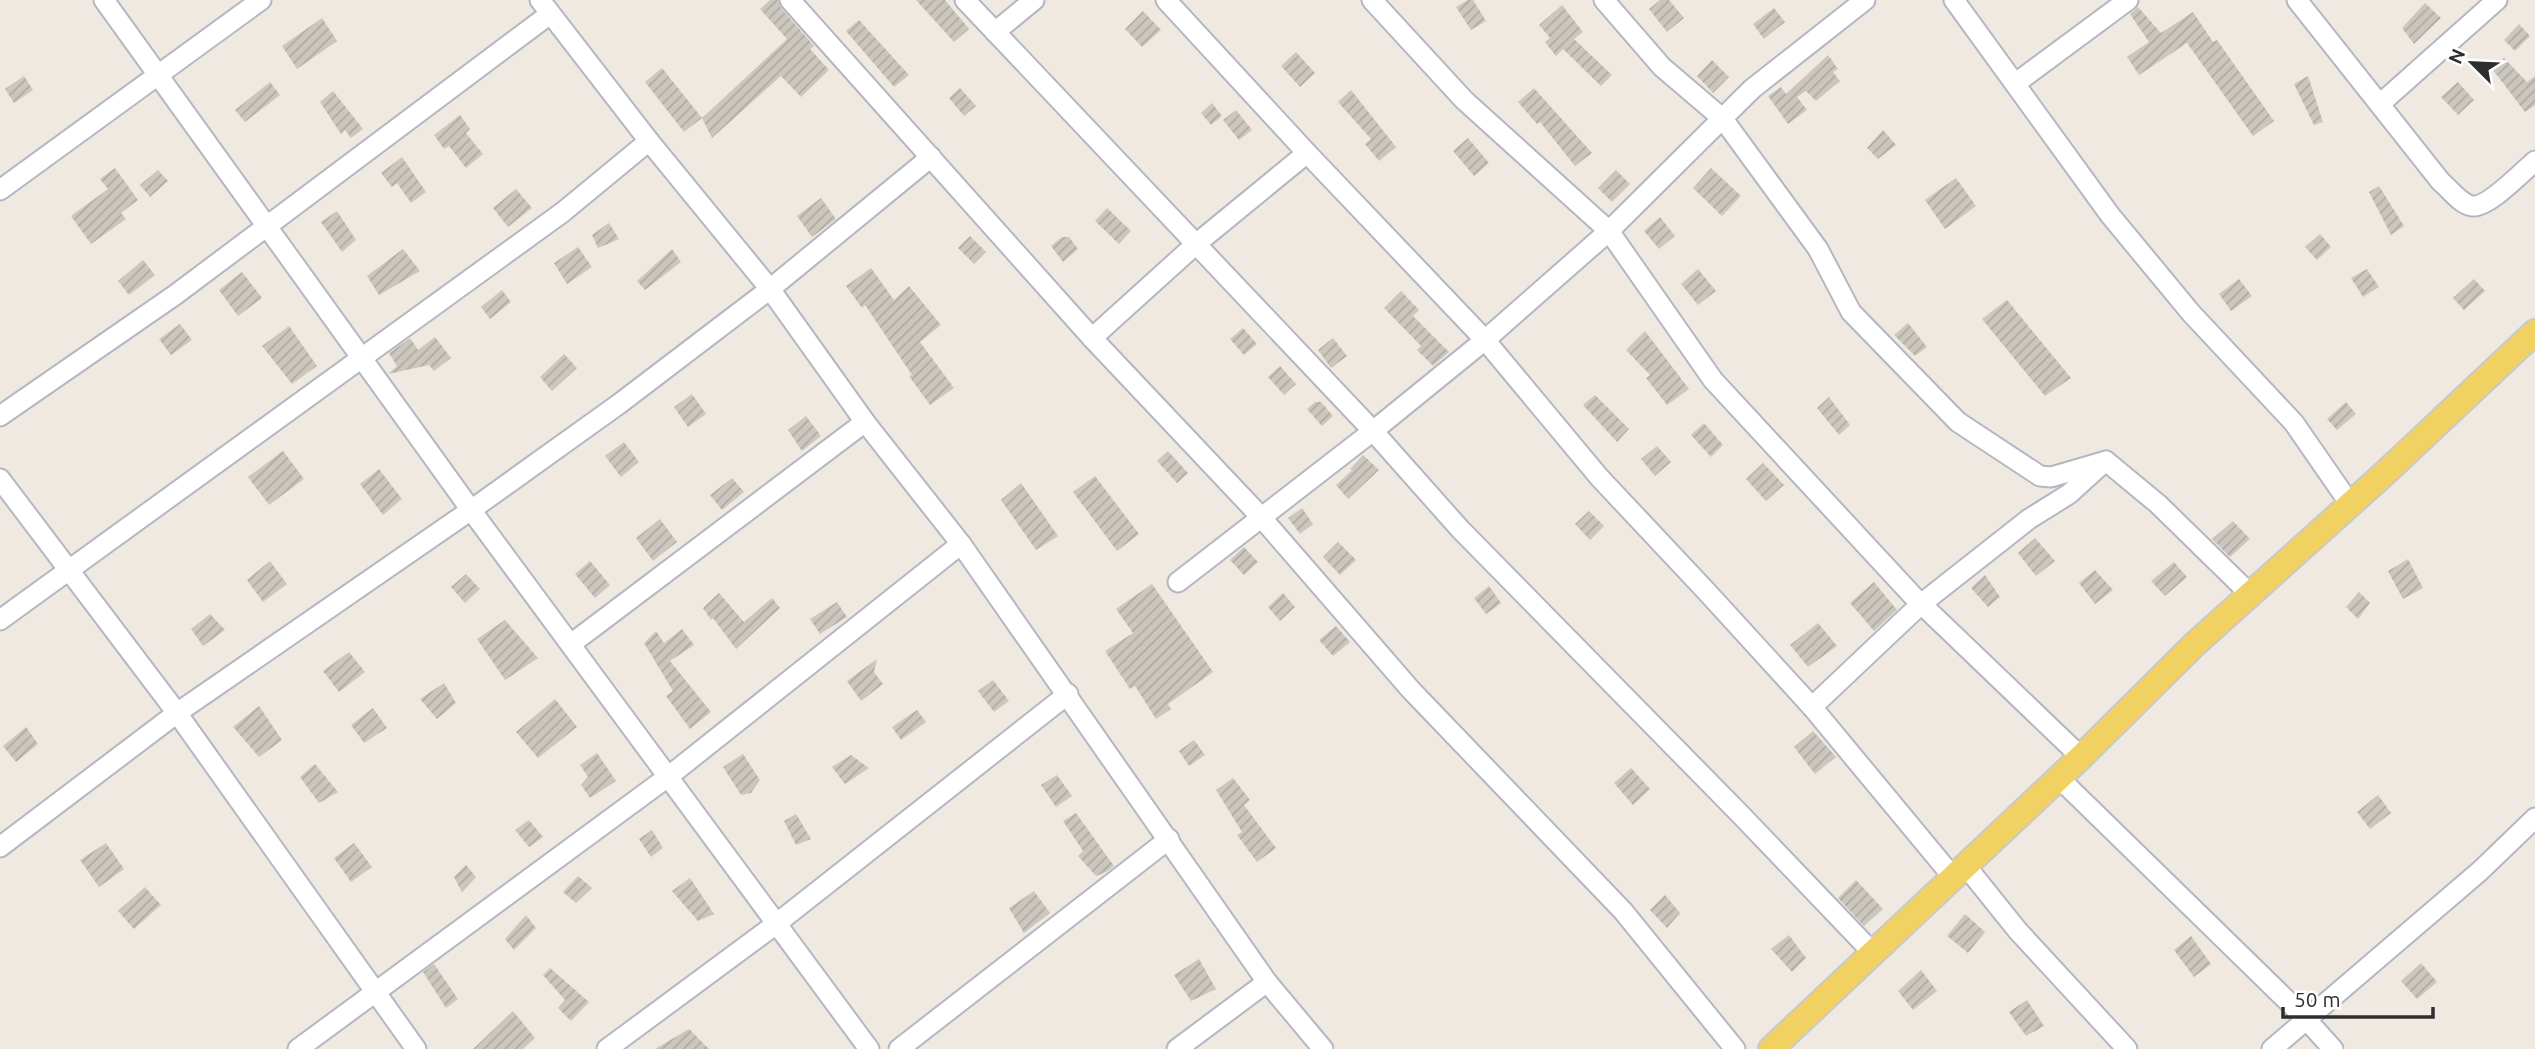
<svg xmlns="http://www.w3.org/2000/svg" width="2535" height="1049" viewBox="0 0 2535 1049" font-family="Ubuntu,sans-serif">
<style>
.building{fill:url(#building-hatch)}
.lines{fill:none;stroke-linecap:round;stroke-linejoin:round}
.minor-casing{stroke:#b4b7c1;stroke-width:23}
.major-casing{stroke:#c9c9c9;stroke-width:28}
.minor{stroke:#fff;stroke-width:19}
.major{stroke:#f2d163;stroke-width:24}
</style>
<defs>
<pattern id="building-hatch" width="6" height="6" patternUnits="userSpaceOnUse" patternTransform="scale(1.75)"><rect width="6" height="6" fill="#cbc7bf"/><path d="M-1 1l2-2M0 6l6-6M5 7l2-2" fill="none" stroke="#afaba4"/></pattern>
</defs>
<rect width="100%" height="100%" fill="#efe9e1"/>
<g class="building">
<path d="M770 0H778L781 8 814 46 810 49 829 70 801 97 781 76 712 138 702 118 787 39 760 9Z"/>
<path d="M916 0H945L969 29 954 42Z"/>
<path d="M1468 0H1473L1486 21 1471 30 1456 7Z"/>
<path d="M1660 0H1669L1684 18 1667 32 1649 9Z"/>
<path d="M2425 3 2441 18 2414 44 2402 28Z"/>
<path d="M1562 5 1583 32 1574 39 1612 75 1601 86 1563 49 1556 56 1545 42 1550 38 1539 25Z"/>
<path d="M2138 7 2161 33 2193 12 2213 42 2217 40 2274 121 2253 136 2187 43 2139 75 2127 57 2149 42 2130 14Z"/>
<path d="M1774 8 1785 22 1764 39 1753 24Z"/>
<path d="M1143 11 1161 30 1142 47 1125 29Z"/>
<path d="M322 18 337 41 297 69 282 46Z"/>
<path d="M859 20 909 75 894 87 846 31Z"/>
<path d="M2519 24 2530 36 2515 51 2504 40Z"/>
<path d="M1296 52 1315 73 1300 87 1281 66Z"/>
<path d="M1828 55 1838 69 1833 72 1840 81 1816 101 1806 91 1797 97 1807 110 1788 124 1768 96 1781 87 1786 94Z"/>
<path d="M2504 58 2527 82 2535 76V105L2525 112 2493 70Z"/>
<path d="M1712 60 1729 77 1713 93 1697 76Z"/>
<path d="M662 68 702 118 684 132 645 82Z"/>
<path d="M24 76 33 90 14 103 5 89Z"/>
<path d="M2308 76 2323 122 2314 125 2294 84Z"/>
<path d="M270 82 280 95 245 122 235 110Z"/>
<path d="M2458 82 2474 100 2458 115 2441 97Z"/>
<path d="M960 88 976 106 964 116 949 98Z"/>
<path d="M1534 88 1592 153 1575 166 1540 122 1537 124 1518 102Z"/>
<path d="M1351 90 1396 147 1379 161 1365 144 1371 139 1338 102Z"/>
<path d="M333 91 363 129 351 138 345 130 341 134 320 102Z"/>
<path d="M1212 103 1222 116 1211 125 1201 113Z"/>
<path d="M1236 110 1252 130 1239 140 1223 120Z"/>
<path d="M460 115 470 129 466 133 483 154 466 168 449 146 444 149 434 135Z"/>
<path d="M1883 130 1896 145 1878 159 1867 148Z"/>
<path d="M1468 138 1489 163 1474 176 1453 151Z"/>
<path d="M402 157 426 192 411 203 397 183 392 187 381 173Z"/>
<path d="M115 168 138 200 121 213 126 219 91 244 71 216 108 189 100 179Z"/>
<path d="M1711 168 1741 196 1722 216 1693 188Z"/>
<path d="M158 170 168 181 150 197 140 185Z"/>
<path d="M1616 170 1630 184 1612 202 1598 188Z"/>
<path d="M1956 178 1976 206 1945 229 1925 200Z"/>
<path d="M2379 186 2404 226 2391 235 2369 192Z"/>
<path d="M516 189 532 208 508 227 493 208Z"/>
<path d="M821 198 836 219 812 237 797 216Z"/>
<path d="M1107 208 1131 231 1119 244 1095 221Z"/>
<path d="M337 211 356 240 342 252 321 222Z"/>
<path d="M1660 217 1675 236 1659 249 1644 231Z"/>
<path d="M609 223 619 239 598 248 592 235Z"/>
<path d="M2320 234 2331 247 2317 260 2305 247Z"/>
<path d="M970 236 986 252 974 264 958 248Z"/>
<path d="M1062 237H1069L1078 249 1063 262 1051 246Z"/>
<path d="M578 247 592 267 567 284 554 263Z"/>
<path d="M403 249 420 271 379 295 367 276Z"/>
<path d="M672 249 681 262 645 290 637 281Z"/>
<path d="M143 260 155 275 129 295 118 281Z"/>
<path d="M871 268 894 300 909 286 941 325 920 342 954 388 930 405 909 376 912 375 865 305 862 308 846 286Z"/>
<path d="M1698 269 1716 291 1698 305 1681 284Z"/>
<path d="M2367 269 2379 287 2363 297 2351 278Z"/>
<path d="M242 272 262 298 238 316 219 290Z"/>
<path d="M2239 279 2252 296 2231 311 2219 294Z"/>
<path d="M2474 279 2485 291 2464 310 2453 298Z"/>
<path d="M502 290 511 302 490 319 481 307Z"/>
<path d="M1401 291 1419 310 1413 316 1449 352 1433 366 1417 350 1421 346 1384 308Z"/>
<path d="M2007 300 2071 378 2045 396 1982 319Z"/>
<path d="M1908 323 1927 347 1915 356 1894 335Z"/>
<path d="M180 324 192 340 171 355 159 339Z"/>
<path d="M289 326 317 366 292 384 262 346Z"/>
<path d="M1243 328 1257 344 1244 355 1230 339Z"/>
<path d="M1645 331 1689 389 1667 405 1646 378 1650 375 1626 350Z"/>
<path d="M435 337 451 358 434 371 429 365 388 374 397 366 389 353 410 338 418 350Z"/>
<path d="M1333 338 1347 356 1331 368 1318 350Z"/>
<path d="M564 354 577 368 552 391 540 377Z"/>
<path d="M1280 366 1296 384 1284 395 1268 377Z"/>
<path d="M692 394 706 414 688 427 674 407Z"/>
<path d="M1595 395 1629 429 1617 442 1583 405Z"/>
<path d="M1829 397 1850 425 1839 435 1817 408Z"/>
<path d="M1315 402H1321L1333 416 1322 426 1307 409Z"/>
<path d="M2346 402 2356 414 2337 430 2327 419Z"/>
<path d="M806 416 821 436 802 451 788 430Z"/>
<path d="M1704 423 1723 445 1711 457 1691 435Z"/>
<path d="M624 442 639 462 621 477 605 456Z"/>
<path d="M1657 446 1671 462 1655 476 1641 459Z"/>
<path d="M283 451 304 479 269 505 248 477Z"/>
<path d="M1168 451 1188 473 1177 483 1157 461Z"/>
<path d="M1363 455 1379 470 1348 499 1336 485 1352 470 1350 469Z"/>
<path d="M1763 463 1784 485 1766 501 1746 479Z"/>
<path d="M379 469 402 499 383 515 360 484Z"/>
<path d="M1095 476 1139 534 1117 551 1073 492Z"/>
<path d="M732 478 744 492 722 510 710 495Z"/>
<path d="M1021 483 1058 536 1036 550 1001 500Z"/>
<path d="M1302 508 1313 524 1300 534 1288 518Z"/>
<path d="M1589 511 1604 526 1590 540 1575 524Z"/>
<path d="M660 519 677 542 653 561 636 538Z"/>
<path d="M2233 521 2250 539 2230 557 2212 539Z"/>
<path d="M2035 538 2055 561 2036 576 2018 553Z"/>
<path d="M1338 542 1356 560 1340 575 1323 557Z"/>
<path d="M1244 547 1258 562 1244 575 1230 560Z"/>
<path d="M2408 559 2423 588 2403 599 2388 571Z"/>
<path d="M270 561 287 584 263 602 247 580Z"/>
<path d="M590 561 610 585 595 598 575 574Z"/>
<path d="M2174 562 2187 577 2165 596 2151 581Z"/>
<path d="M2095 570 2113 590 2095 604 2079 583Z"/>
<path d="M466 574 480 589 465 603 451 587Z"/>
<path d="M1985 575 2000 597 1988 607 1971 588Z"/>
<path d="M1874 582 1897 610 1874 631 1850 603Z"/>
<path d="M1152 584 1213 672 1168 704 1171 709 1156 719 1135 686 1130 689 1105 651 1133 633 1116 609Z"/>
<path d="M1489 586 1501 603 1486 614 1474 598Z"/>
<path d="M2359 592 2370 603 2358 619 2346 607Z"/>
<path d="M719 593 744 622 772 598 780 608 736 649 713 618 711 620 703 608Z"/>
<path d="M1283 593 1295 607 1280 621 1268 607Z"/>
<path d="M837 602 847 617 820 634 810 619Z"/>
<path d="M210 614 225 630 203 646 191 629Z"/>
<path d="M505 620 538 658 505 680 477 639Z"/>
<path d="M1818 623 1837 646 1808 667 1790 645Z"/>
<path d="M1336 626 1350 642 1333 656 1319 640Z"/>
<path d="M682 629 694 645 670 661 711 712 690 729 666 696 673 691 644 643 656 631 664 643Z"/>
<path d="M349 652 365 672 339 692 323 671Z"/>
<path d="M877 659 874 672 883 684 861 701 847 681Z"/>
<path d="M993 680 1009 701 994 712 978 691Z"/>
<path d="M444 683 456 703 437 719 420 699Z"/>
<path d="M555 699 577 727 538 758 516 732Z"/>
<path d="M259 706 282 740 259 757 233 727Z"/>
<path d="M373 708 387 728 364 743 351 725Z"/>
<path d="M917 710 926 722 901 740 892 727Z"/>
<path d="M26 727 38 744 16 762 3 746Z"/>
<path d="M1813 731 1836 757 1815 774 1794 747Z"/>
<path d="M1194 740 1205 755 1189 766 1179 751Z"/>
<path d="M597 753 616 781 590 798 581 785 588 777 580 765Z"/>
<path d="M743 754 760 780 751 793 741 795 723 767Z"/>
<path d="M851 755 869 768 845 784 832 767Z"/>
<path d="M315 764 338 792 319 803 300 777Z"/>
<path d="M1631 768 1650 789 1633 805 1614 783Z"/>
<path d="M1057 775 1072 796 1056 807 1041 785Z"/>
<path d="M1233 778 1250 800 1244 805 1276 848 1257 862 1237 835 1242 832 1216 790Z"/>
<path d="M2378 795 2391 813 2370 829 2357 812Z"/>
<path d="M1076 813 1114 866 1106 872 1096 876 1078 856 1083 851 1063 821Z"/>
<path d="M796 814 811 839 796 845 784 821Z"/>
<path d="M529 820 543 837 529 847 515 830Z"/>
<path d="M652 830 663 848 651 857 639 839Z"/>
<path d="M106 843 124 869 99 887 80 860Z"/>
<path d="M354 843 372 867 351 882 334 858Z"/>
<path d="M466 865 476 877 462 892 454 877Z"/>
<path d="M578 876 592 888 576 903 563 892Z"/>
<path d="M690 878 714 914 698 921 672 891Z"/>
<path d="M1856 880 1883 909 1864 926 1838 898Z"/>
<path d="M145 887 161 905 134 929 118 911Z"/>
<path d="M1034 891 1050 913 1024 933 1009 908Z"/>
<path d="M1665 895 1680 913 1667 928 1650 910Z"/>
<path d="M1965 914 1985 932 1968 953 1947 936Z"/>
<path d="M526 915 536 928 514 950 505 939Z"/>
<path d="M1789 935 1806 958 1792 972 1771 949Z"/>
<path d="M2191 936 2211 964 2194 977 2174 950Z"/>
<path d="M1199 959 1216 989 1191 1001 1174 975Z"/>
<path d="M2421 963 2437 982 2417 999 2401 981Z"/>
<path d="M434 964 458 999 446 1008 423 972Z"/>
<path d="M550 968 589 1002 571 1021 558 1008 565 1000 543 975Z"/>
<path d="M1921 970 1937 991 1913 1010 1898 991Z"/>
<path d="M2027 1000 2044 1026 2026 1036 2009 1012Z"/>
<path d="M513 1011 535 1038 523 1049H473Z"/>
<path d="M689 1029 709 1049H655Z"/>
</g>
<g class="lines">
<g class="minor-casing">
<g id="minor">
<path d="M104 0 471 510 869 1049"/>
<path d="M540 0 649 141 770 289 865 422 961 544 1267 982 1323 1049"/>
<path d="M790 0 1092 338 1261 517 1411 690 1623 911 1735 1049"/>
<path d="M965 0 1373 431 1460 529 1741 815 1873 953"/>
<path d="M1166 0 1307 153 1485 340 1599 477 1707 592 1812 707 1952 876"/>
<path d="M1372 0 1464 100 1609 231 1713 380 1913 596 2081 757"/>
<path d="M1604 0 1662 67 1723 119 1818 249 1851 312 1958 422 2040 476 2051 477 2106 461"/>
<path d="M1954 0 2110 215 2191 313 2294 423 2350 504"/>
<path d="M2297 0 2441 182C2450 189 2460 204 2472 206 2488 208 2522 172 2535 161"/>
<path d="M995 32 1034 0"/>
<path d="M2016 83 2128 0"/>
<path d="M2380 104 2497 0"/>
<path d="M0 190 261 0"/>
<path d="M1092 338 1196 244 1307 153"/>
<path d="M0 416 175 295 550 14"/>
<path d="M2106 461 2158 504 2250 594"/>
<path d="M0 479 177 713 416 1049"/>
<path d="M1178 582 1373 431 1485 340 1609 231 1752 89 1865 0"/>
<path d="M0 620 563 212 649 141"/>
<path d="M571 644 865 422"/>
<path d="M1812 707 1921 604 2029 519 2069 494 2102 464"/>
<path d="M2059 778 2305 1018 2333 1049"/>
<path d="M0 847 177 713 471 510 619 404 770 289 931 157"/>
<path d="M1965 865 2018 931 2127 1049"/>
<path d="M298 1049 669 776 961 544"/>
<path d="M607 1049 776 924 1068 694"/>
<path d="M899 1049 1169 839"/>
<path d="M1177 1049 1267 982"/>
<path d="M2272 1049 2480 871 2535 818"/>
</g>
</g>
<g class="major-casing">
<path id="major" d="M1771 1049 2081 757 2195 644 2384 474 2535 332"/>
</g>
<use href="#minor" class="minor"/>
<use href="#major" class="major"/>
</g>
<g transform="translate(2472 63) rotate(294)" stroke="#ffffff" stroke-width="5" paint-order="stroke">
<path d="M0-5L12 26L0 18L-12 26Z" fill="#2e2e2e"/>
<text y="-10" font-size="19" font-weight="bold" text-anchor="middle" fill="#2e2e2e">N</text>
</g>
<path d="M2283 1007v10h150v-10" fill="none" stroke="#2e2e2e" stroke-width="3.5"/>
<text x="2294" y="1007" font-size="21" fill="#2e2e2e" stroke="#ffffff" stroke-width="5" paint-order="stroke">50 m</text>
</svg>
